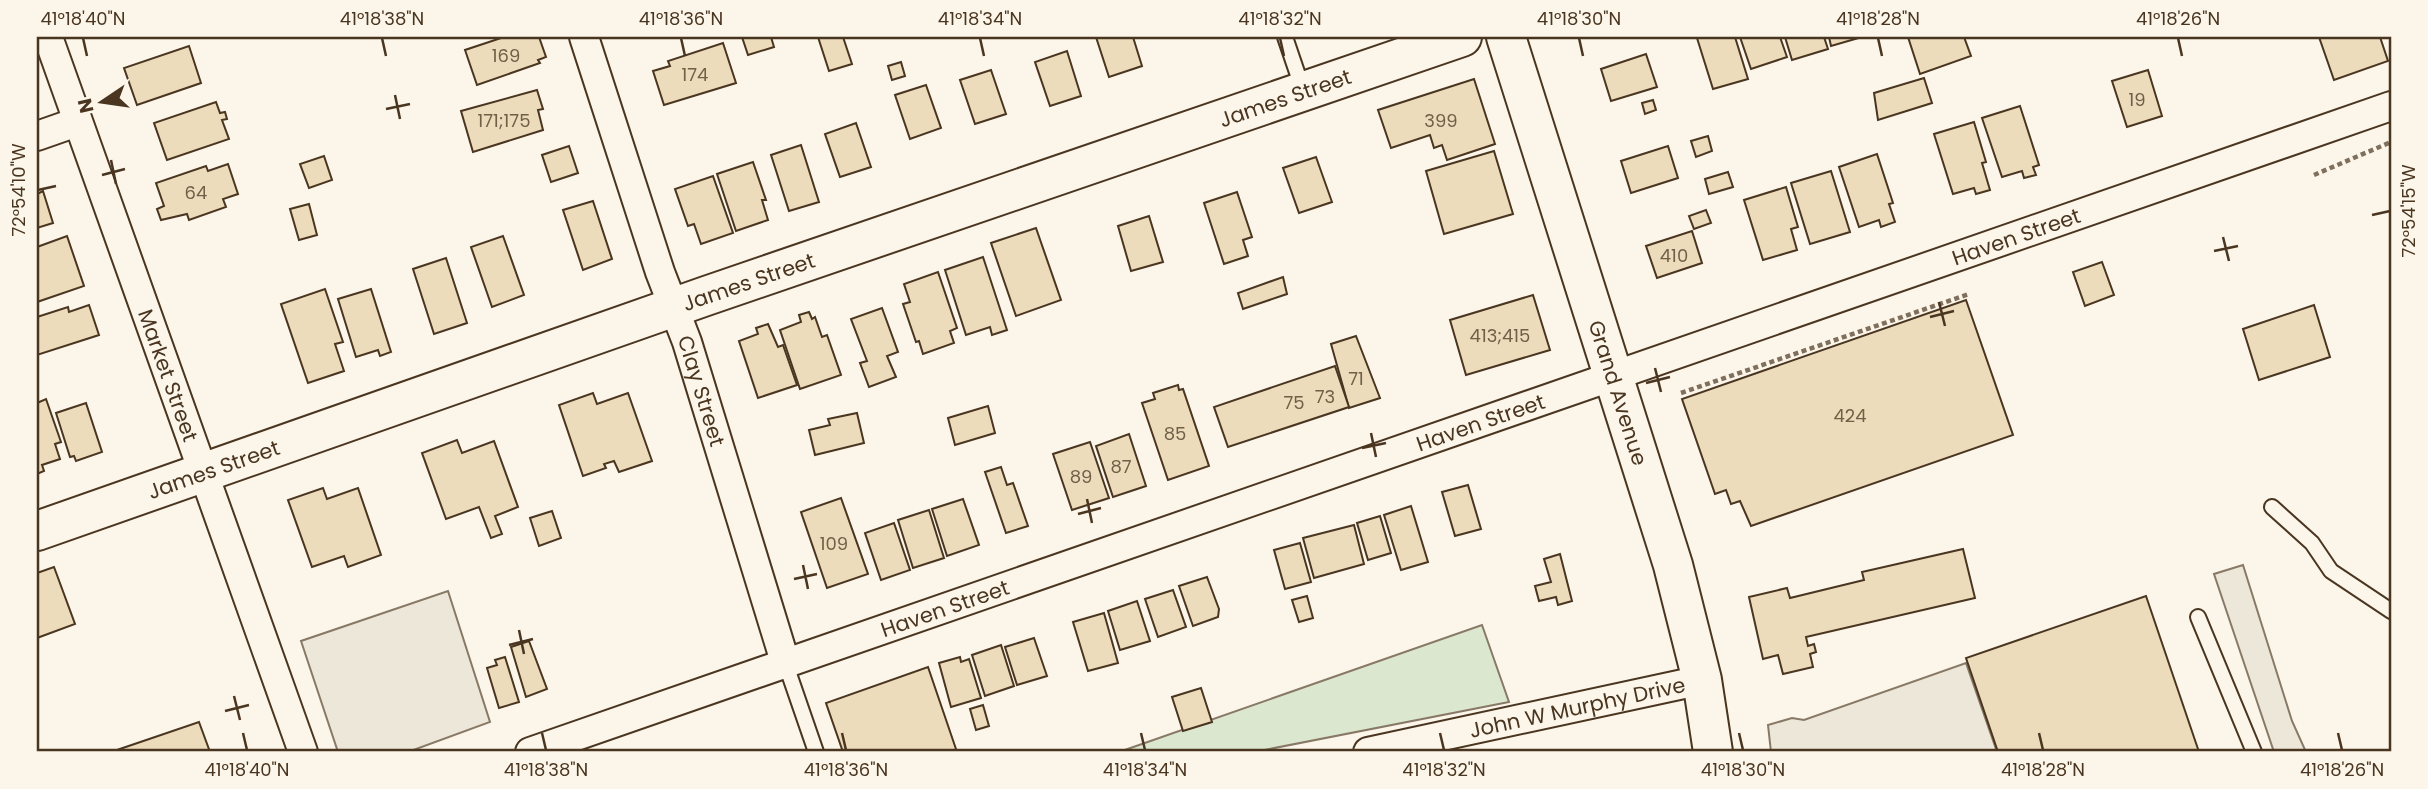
<svg xmlns="http://www.w3.org/2000/svg" width="2428" height="789" viewBox="0 0 2428 789" font-family="Poppins,sans-serif">
<style>
.green{fill:#dce7d0;stroke:#887966;stroke-width:2}
.parking{fill:#ede7d9;stroke:#887966;stroke-width:2}
.building{fill:#ecdcbc;stroke:#4a3520;stroke-width:2}
.lines{fill:none;stroke-linecap:round;stroke-linejoin:round}
.lane-casing{stroke:#4a3520;stroke-width:18}
.street-casing{stroke:#4a3520;stroke-width:32}
.secondary-casing{stroke:#4a3520;stroke-width:42}
.path{stroke:#7f6f5c;stroke-width:4.5;stroke-dasharray:5 3.5;stroke-linecap:butt}
.lane{stroke:#fbf6e9;stroke-width:14}
.street{stroke:#fbf6e9;stroke-width:28}
.secondary{stroke:#fbf6e9;stroke-width:38}
.ticks{fill:none;stroke:#4a3520;stroke-width:2.5}
.labels{text-anchor:middle;dominant-baseline:central;stroke-width:5;stroke-linejoin:round;paint-order:stroke}
.number-label{font-size:18px;fill:#725f47}
.street-label{font-size:21px;fill:#4a3520;stroke:#fbf6e9}
.neatline{fill:none;stroke:#4a3520;stroke-width:2.5}
.ticks-label{font-size:18px;text-anchor:middle;fill:#4a3520}
</style>
<rect width="100%" height="100%" fill="#fbf6e9"/>
<path class="green" d="M1482 625 1509 702 1254 752H1119Z"/>
<g class="parking">
<path d="M2243 565 2292 721 2306 752H2274L2214 574Z"/>
<path d="M448 591 490 722 408 752H338L301 641Z"/>
<path d="M1966 663 1997 752H1771L1768 725 1792 718 1804 720Z"/>
</g>
<g class="building">
<path d="M504 37H539L546 57 538 60 540 63 477 85 465 50Z"/>
<path d="M742 37H771L774 47 748 55Z"/>
<path d="M818 37H843L852 64 829 71Z"/>
<path d="M1096 37H1133L1142 66 1109 77Z"/>
<path d="M1735 37 1748 79 1713 89 1697 38Z"/>
<path d="M1740 37H1780L1787 57 1751 69Z"/>
<path d="M1785 37H1824L1828 49 1792 60Z"/>
<path d="M1829 37H1862L1831 46Z"/>
<path d="M1908 37H1964L1971 56 1920 74Z"/>
<path d="M2319 37H2380L2388 61 2334 80Z"/>
<path d="M723 43 736 83 664 105 653 71 670 66 668 61Z"/>
<path d="M189 46 201 83 137 105 124 68Z"/>
<path d="M1067 51 1081 96 1050 106 1035 62Z"/>
<path d="M1646 54 1657 87 1611 101 1601 69Z"/>
<path d="M901 62 905 76 892 80 888 66Z"/>
<path d="M991 70 1006 114 975 124 960 80Z"/>
<path d="M2148 70 2162 116 2127 127 2112 81Z"/>
<path d="M1924 78 1932 103 1878 120 1874 93Z"/>
<path d="M1474 79 1495 144 1447 160 1442 145 1434 148 1430 135 1391 148 1378 110Z"/>
<path d="M926 85 941 128 910 139 895 95Z"/>
<path d="M537 90 543 109 538 110 543 130 473 152 461 111Z"/>
<path d="M1653 100 1656 110 1645 114 1642 103Z"/>
<path d="M216 102 220 113 225 112 227 119 222 120 229 139 167 160 154 123Z"/>
<path d="M2020 106 2039 165 2033 167 2036 175 2024 178 2022 171 2002 177 1982 118Z"/>
<path d="M1974 122 1986 162 1982 163 1990 190 1976 194 1974 188 1953 194 1934 134Z"/>
<path d="M856 123 871 167 840 177 825 134Z"/>
<path d="M1708 136 1712 151 1696 157 1691 141Z"/>
<path d="M801 145 819 202 789 211 771 155Z"/>
<path d="M569 146 578 173 551 182 542 155Z"/>
<path d="M1668 146 1678 178 1631 193 1621 161Z"/>
<path d="M1494 151 1513 214 1444 234 1426 171Z"/>
<path d="M1877 154 1893 203 1889 204 1895 222 1881 227 1879 220 1859 227 1839 167Z"/>
<path d="M324 156 332 180 309 188 300 164Z"/>
<path d="M1316 157 1332 202 1299 213 1283 168Z"/>
<path d="M753 162 766 200H762L768 220 736 231 717 174Z"/>
<path d="M228 164 238 194 223 199 226 207 189 220 187 214 161 220 157 209 164 206 156 183 206 166 208 171Z"/>
<path d="M1831 171 1850 232 1810 244 1791 183Z"/>
<path d="M1728 172 1733 187 1709 194 1705 179Z"/>
<path d="M713 176 733 233 701 244 694 224 688 226 675 189Z"/>
<path d="M1786 187 1798 227 1791 229 1797 250 1763 260 1744 200Z"/>
<path d="M43 191 53 223 37 228V194Z"/>
<path d="M1237 192 1252 237 1243 240 1248 256 1224 264 1204 203Z"/>
<path d="M593 201 612 259 583 270 563 210Z"/>
<path d="M309 204 317 235 299 240 290 209Z"/>
<path d="M1706 210 1711 223 1694 229 1689 216Z"/>
<path d="M1149 216 1163 262 1131 271 1118 226Z"/>
<path d="M1036 228 1061 300 1016 316 991 243Z"/>
<path d="M1692 231 1702 263 1657 278 1646 246Z"/>
<path d="M67 236 84 286 37 302V247Z"/>
<path d="M503 236 524 295 492 307 471 247Z"/>
<path d="M983 257 1007 330 992 335 990 327 966 335 945 270Z"/>
<path d="M446 258 467 323 434 334 413 269Z"/>
<path d="M2102 262 2114 295 2085 306 2073 272Z"/>
<path d="M938 272 957 328 950 331 954 343 923 354 919 341 916 342 903 304 910 302 904 284Z"/>
<path d="M1283 277 1287 294 1243 309 1238 293Z"/>
<path d="M325 289 343 342 335 344 344 371 308 383 281 304Z"/>
<path d="M371 289 391 352 380 356 378 350 356 357 338 299Z"/>
<path d="M1533 295 1550 350 1466 375 1450 320Z"/>
<path d="M1966 300 2013 435 1751 526 1740 501 1731 504 1726 490 1715 494 1682 399Z"/>
<path d="M89 305 99 335 37 355V317L68 307 69 312Z"/>
<path d="M2314 305 2330 357 2259 380 2243 329Z"/>
<path d="M882 308 898 352 887 356 896 377 869 387 860 363 867 361 851 319Z"/>
<path d="M809 312 812 319 815 317 822 337 827 335 841 375 800 389 780 330 801 322 799 315Z"/>
<path d="M768 324 778 347 783 345 797 385 758 398 739 341 758 334 756 328Z"/>
<path d="M1356 336 1380 398 1349 408 1331 344Z"/>
<path d="M1335 366 1349 407 1228 447 1214 407Z"/>
<path d="M1178 385 1179 390 1183 389 1209 466 1168 480 1142 403 1155 399 1153 393Z"/>
<path d="M593 393 597 404 628 393 652 461 619 472 614 461 604 464 606 468 583 476 559 405Z"/>
<path d="M46 399 61 442 55 444 60 459 42 465 44 471 37 474V403Z"/>
<path d="M86 403 102 452 76 461 74 456 70 457 56 413Z"/>
<path d="M988 406 995 433 955 445 948 418Z"/>
<path d="M857 413 864 443 815 455 809 430 830 425 828 419Z"/>
<path d="M1129 434 1146 486 1113 497 1096 446Z"/>
<path d="M457 440 462 453 494 441 518 507 495 516 502 534 491 538 479 507 446 519 422 453Z"/>
<path d="M1090 442 1109 498 1072 510 1053 454Z"/>
<path d="M1001 467 1007 485 1013 483 1028 526 1006 533 985 472Z"/>
<path d="M1468 485 1481 529 1455 536 1442 492Z"/>
<path d="M323 488 327 499 358 488 381 555 348 567 344 556 312 567 288 500Z"/>
<path d="M841 498 868 574 827 588 801 512Z"/>
<path d="M963 499 979 545 947 556 932 509Z"/>
<path d="M1411 506 1428 562 1401 570 1384 515Z"/>
<path d="M929 510 944 558 913 568 898 520Z"/>
<path d="M552 511 561 538 539 546 530 518Z"/>
<path d="M1380 516 1391 553 1368 560 1357 523Z"/>
<path d="M894 523 910 570 881 580 865 533Z"/>
<path d="M1354 525 1364 564 1314 578 1303 538Z"/>
<path d="M1300 543 1311 582 1285 589 1274 550Z"/>
<path d="M1963 549 1975 598 1806 637 1808 646 1814 644 1816 652 1810 654 1813 667 1783 674 1778 655 1763 659 1749 597 1787 588 1790 598 1864 580 1862 572Z"/>
<path d="M1560 554 1572 601 1558 605 1556 597 1539 601 1535 586 1551 582 1544 559Z"/>
<path d="M54 567 75 624 37 638V573Z"/>
<path d="M1207 577 1219 609 1218 617 1193 626 1179 586Z"/>
<path d="M1173 590 1186 627 1158 637 1145 599Z"/>
<path d="M1307 596 1313 618 1299 622 1292 600Z"/>
<path d="M2146 596 2199 752H1998L1966 658Z"/>
<path d="M1137 601 1150 641 1120 650 1108 611Z"/>
<path d="M1104 613 1118 663 1088 671 1073 622Z"/>
<path d="M1034 638 1047 676 1017 685 1005 647Z"/>
<path d="M529 641 547 689 526 697 511 647Z"/>
<path d="M1001 645 1014 686 985 696 972 655Z"/>
<path d="M505 657 519 702 499 708 487 668 497 665 495 660Z"/>
<path d="M960 657 961 662 969 659 981 698 951 707 939 663Z"/>
<path d="M928 667 957 752H843L826 703Z"/>
<path d="M1201 688 1212 722 1183 731 1172 697Z"/>
<path d="M983 705 989 726 976 730 970 709Z"/>
<path d="M199 722 210 752H111Z"/>
</g>
<g class="lines">
<g class="lane-casing">
<g id="lane">
<path d="M1285 37 1303 90"/>
<path d="M2272 507 2312 543 2331 571 2391 611"/>
<path d="M2198 617 2254 752"/>
<path d="M786 665 816 752"/>
</g>
</g>
<g class="street-casing">
<g id="street">
<path id="s1" d="M48 37 303 752"/>
<path id="s2" d="M584 37 660 272 687 342 786 665"/>
<path d="M37 136 77 122"/>
<path id="s3" d="M530 752 2391 106"/>
<path id="s4" d="M1368 752 1702 680"/>
</g>
</g>
<g class="secondary-casing">
<g id="secondary">
<path id="s5" d="M1506 37 1673 565 1702 680 1713 752"/>
<path id="s6" d="M37 531 706 296 1462 37"/>
</g>
</g>
<g class="path">
<path d="M2314 175 2391 142"/>
<path d="M1681 393 1969 294"/>
</g>
<use href="#lane" class="lane"/>
<use href="#street" class="street"/>
<use href="#secondary" class="secondary"/>
</g>
<path class="ticks" d="M83 38 87 56M382 38 386 56M681 38 685 56M980 38 984 56M1280 38 1284 56M1579 38 1583 56M1878 38 1882 56M2178 38 2182 56M395 95 400 119M386 109 410 104M111 160 116 184M102 175 125 169M38 190 56 186M2372 215 2390 211M2223 237 2229 261M2214 251 2238 246M1939 302 1945 326M1930 317 1954 311M1655 368 1661 392M1646 383 1670 377M1371 433 1376 457M1362 448 1386 443M1087 499 1092 523M1078 514 1101 508M803 565 808 589M794 579 817 574M519 630 524 654M509 645 533 639M234 696 240 720M225 711 249 705M243 733 247 750M542 733 546 750M842 733 846 750M1141 733 1145 750M1440 733 1444 750M1739 733 1743 750M2039 733 2043 750M2338 733 2342 750"/>
<g class="labels">
<g class="number-label">
<text x="506" y="55">169</text>
<text x="695" y="74">174</text>
<text x="2137" y="99">19</text>
<text x="504" y="120">171;175</text>
<text x="1441" y="120">399</text>
<text x="196" y="192">64</text>
<text x="1674" y="255">410</text>
<text x="1500" y="335">413;415</text>
<text x="1356" y="378">71</text>
<text x="1325" y="396">73</text>
<text x="1294" y="402">75</text>
<text x="1850" y="415">424</text>
<text x="1175" y="433">85</text>
<text x="1121" y="466">87</text>
<text x="1081" y="476">89</text>
<text x="834" y="543">109</text>
</g>
<g class="street-label">
<text stroke="none"><textPath href="#s6" startOffset="1321">James Street</textPath></text>
<text stroke="none"><textPath href="#s3" startOffset="1573">Haven Street</textPath></text>
<text stroke="none"><textPath href="#s6" startOffset="754">James Street</textPath></text>
<text stroke="none"><textPath href="#s1" startOffset="359">Market Street</textPath></text>
<text stroke="none"><textPath href="#s2" startOffset="373">Clay Street</textPath></text>
<text stroke="none"><textPath href="#s5" startOffset="373">Grand Avenue</textPath></text>
<text stroke="none"><textPath href="#s3" startOffset="1006">Haven Street</textPath></text>
<text stroke="none"><textPath href="#s6" startOffset="187">James Street</textPath></text>
<text stroke="none"><textPath href="#s3" startOffset="439">Haven Street</textPath></text>
<text stroke="none"><textPath href="#s4" startOffset="214">John W Murphy Drive</textPath></text>
</g>
</g>
<rect width="2428" height="789" fill="none" stroke="#fbf6e9" stroke-width="77"/>
<g transform="translate(102 102) rotate(257)" stroke="#fbf6e9" stroke-width="5" paint-order="stroke">
<path d="M0-5L12 26L0 18L-12 26Z" fill="#4a3520"/>
<text y="-10" font-size="19" font-weight="bold" text-anchor="middle" fill="#4a3520">N</text>
</g>
<rect x="38" y="38" width="2352" height="712" class="neatline"/>
<g class="ticks-label">
<text x="83" y="25">41°18'40"N</text>
<text x="382" y="25">41°18'38"N</text>
<text x="681" y="25">41°18'36"N</text>
<text x="980" y="25">41°18'34"N</text>
<text x="1280" y="25">41°18'32"N</text>
<text x="1579" y="25">41°18'30"N</text>
<text x="1878" y="25">41°18'28"N</text>
<text x="2178" y="25">41°18'26"N</text>
<text transform="translate(19 190) rotate(-90)" y="6">72°54'10"W</text>
<text transform="translate(2409 211) rotate(-90)" y="6">72°54'15"W</text>
<text x="247" y="776">41°18'40"N</text>
<text x="546" y="776">41°18'38"N</text>
<text x="846" y="776">41°18'36"N</text>
<text x="1145" y="776">41°18'34"N</text>
<text x="1444" y="776">41°18'32"N</text>
<text x="1743" y="776">41°18'30"N</text>
<text x="2043" y="776">41°18'28"N</text>
<text x="2342" y="776">41°18'26"N</text>
</g>
</svg>
